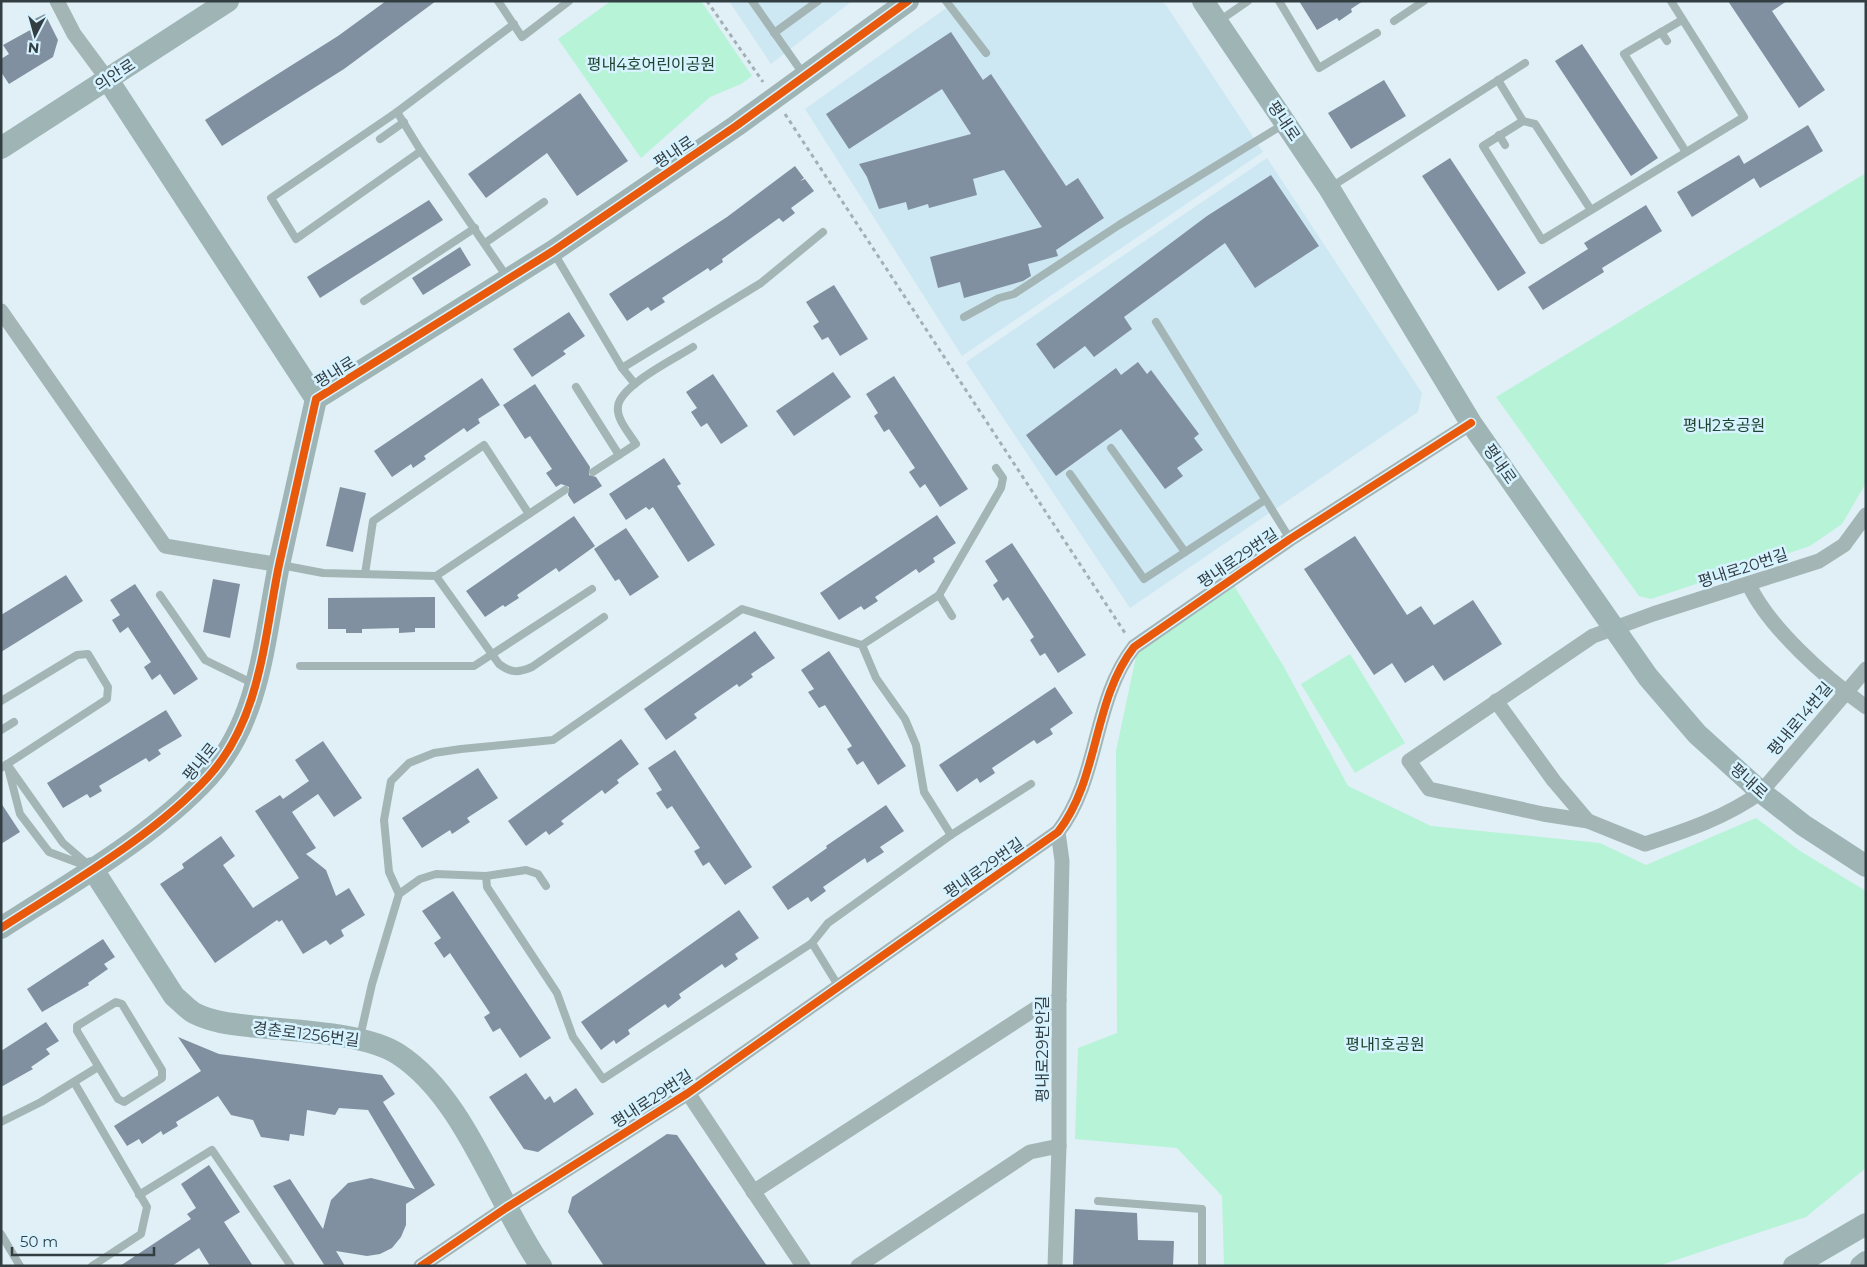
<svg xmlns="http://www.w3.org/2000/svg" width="1867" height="1267" viewBox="0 0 1867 1267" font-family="Montserrat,'Noto Sans KR',sans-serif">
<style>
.built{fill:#cde8f2}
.green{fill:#b6f3d7}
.building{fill:#8090a0}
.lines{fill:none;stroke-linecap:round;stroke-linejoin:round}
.path{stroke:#a2b0b2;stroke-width:3;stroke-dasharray:4 4;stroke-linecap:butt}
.lane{stroke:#a4b5b6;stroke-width:8}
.street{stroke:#a4b5b6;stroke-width:15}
.secondary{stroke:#9fb4b5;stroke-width:22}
.cycleway-casing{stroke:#d7f3ff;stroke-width:11}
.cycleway{stroke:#e8590c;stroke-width:8}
.labels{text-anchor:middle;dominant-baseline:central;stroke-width:5;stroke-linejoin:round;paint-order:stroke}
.park-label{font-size:16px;fill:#1a442e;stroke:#d7f3ff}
.street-label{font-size:16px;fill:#333e43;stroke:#d7f3ff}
</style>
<rect width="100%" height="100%" fill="#e0f0f6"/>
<g class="built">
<path d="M729 1H852L771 64Z"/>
<path d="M956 1H1161L1166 5 1263 152 962 356 805 109Z"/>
<path d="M1267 158 1422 393 1418 412 1130 608 966 362Z"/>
</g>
<g class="green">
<path d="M611 1H701L752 76 741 84 710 97 641 158 558 39Z"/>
<path d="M1866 173V483L1842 524 1810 546 1651 599 1639 596 1496 397Z"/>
<path d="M1233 584 1284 667 1348 786 1431 826 1600 843 1646 865 1756 818 1800 851 1866 891V1168L1806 1217 1658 1266H1224L1222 1196 1177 1148 1075 1139 1078 1048 1117 1033 1116 751 1137 652Z"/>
<path d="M1350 654 1405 743 1355 773 1301 684Z"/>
</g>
<g class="building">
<path d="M386 1H436L344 69 222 146 205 120 338 36Z"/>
<path d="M1299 1H1363L1351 9 1352 12 1339 21 1337 18 1317 30Z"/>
<path d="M1728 1H1787L1772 11 1825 90 1799 108Z"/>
<path d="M45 14 58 40 53 57 9 84 1 72V59L9 54 3 45 32 29 28 22Z"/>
<path d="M951 32 983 80 991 74 1066 186 1078 178 1104 218 1056 250 1058 256 1028 264 1031 276 1023 281 964 298 960 282 938 288 930 257 1042 227 1004 170 973 179 977 195 929 208 928 204 908 210 906 202 879 209 867 177 859 164 971 134 942 89 849 149 826 114Z"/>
<path d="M1582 44 1658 158 1631 176 1555 61Z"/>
<path d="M1384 80 1406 116 1351 149 1328 113Z"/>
<path d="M580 93 628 161 577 196 547 153 486 198 468 174Z"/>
<path d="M1808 125 1823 151 1760 188 1754 178 1692 217 1677 192 1739 155 1744 164Z"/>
<path d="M1450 158 1526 273 1498 291 1422 176Z"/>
<path d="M795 166 804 178 800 181 805 179 814 191 791 208 795 213 783 222 779 218 722 259 723 262 710 271 708 268 662 298 665 302 651 311 648 307 627 321 609 294 727 217Z"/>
<path d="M1271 175 1319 246 1255 288 1225 243 1124 317 1132 329 1094 357 1085 346 1054 369 1036 344 1207 216Z"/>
<path d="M429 200 443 220 320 298 307 277Z"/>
<path d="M1646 205 1662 231 1602 268 1604 272 1543 310 1528 287 1588 249 1584 243Z"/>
<path d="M460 247 471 265 423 295 412 278Z"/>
<path d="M834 285 868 339 840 356 828 337 822 340 813 326 819 322 806 302Z"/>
<path d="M569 312 585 336 563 351 566 354 532 377 513 349Z"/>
<path d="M1138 362 1147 374 1151 370 1199 434 1194 438 1203 450 1177 468 1183 476 1165 489 1121 429 1056 476 1026 435 1116 368 1121 375Z"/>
<path d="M833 372 851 397 794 436 776 411Z"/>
<path d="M713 374 748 426 721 444 707 423 701 427 691 412 697 408 686 392Z"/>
<path d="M894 376 968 489 940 507 925 484 920 488 909 472 915 468 889 429 884 432 874 416 878 413 866 394Z"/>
<path d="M482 378 500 405 478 419 480 423 467 432 464 428 424 456 426 459 413 468 411 464 392 477 374 451Z"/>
<path d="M535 384 590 467 589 475 596 477 602 486 574 504 568 495 569 487 561 484 556 487 546 473 552 469 530 436 525 439 503 405Z"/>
<path d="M664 458 681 484 677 486 715 545 688 562 653 507 649 510 646 507 626 520 609 494Z"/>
<path d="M340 487 366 493 353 552 326 546Z"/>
<path d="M937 515 956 543 933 558 935 562 919 573 916 569 875 597 878 601 864 610 861 606 839 620 820 593Z"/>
<path d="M574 516 595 546 559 572 556 568 517 595 519 598 505 607 503 605 485 617 466 591Z"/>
<path d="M626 528 659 577 630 596 619 579 615 581 594 549Z"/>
<path d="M1355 536 1407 615 1421 606 1434 625 1473 600 1502 644 1444 681 1433 665 1405 683 1392 663 1374 675 1304 569Z"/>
<path d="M1012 543 1086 655 1058 673 1045 653 1040 656 1030 640 1034 637 1008 597 1003 601 993 585 998 581 985 561Z"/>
<path d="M66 575 83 601 1 652V615Z"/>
<path d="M213 579 240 584 230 638 203 632Z"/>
<path d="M135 584 198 679 174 695 160 674 152 680 144 667 151 662 128 627 120 633 112 620 120 615 110 600Z"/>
<path d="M435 597V628H415V632L399 633V628L362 629V633H346V629H328V598Z"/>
<path d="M755 631 775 658 751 674 753 677 739 687 737 684 694 714 697 718 666 740 644 709Z"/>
<path d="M829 651 906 766 878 785 863 761 857 765 847 749 852 746 825 705 819 708 808 692 814 689 801 670Z"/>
<path d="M1055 687 1073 713 1050 729 1053 734 1037 744 1034 740 992 768 995 773 980 783 977 778 957 792 939 765Z"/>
<path d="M166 710 182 736 158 750 161 754 149 762 146 758 99 786 102 791 90 798 87 794 63 808 47 783Z"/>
<path d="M621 739 639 764 617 780 619 783 605 794 602 790 561 821 564 824 549 835 546 831 526 846 508 821Z"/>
<path d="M323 741 362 798 334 817 318 794 292 812 316 848 306 854 326 870 336 896 349 888 365 915 341 930 344 936 330 945 326 940 303 954 282 920 279 922 277 920 215 963 160 884 184 868 182 864 221 836 235 856 223 865 253 908 299 878 255 811 280 795 283 799 309 781 295 760Z"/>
<path d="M675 750 752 867 725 885 709 862 703 866 694 851 700 848 672 806 667 809 656 793 662 790 648 768Z"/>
<path d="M478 768 498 798 467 818 470 822 452 834 450 830 422 848 402 818Z"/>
<path d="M1 803 20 832 1 844Z"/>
<path d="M886 805 904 831 880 847 884 852 867 863 865 858 823 887 826 891 811 902 808 897 788 910 772 887 827 848 826 846Z"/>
<path d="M453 891 551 1038 520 1058 500 1028 493 1032 484 1017 490 1013 450 953 444 958 434 943 441 938 422 911Z"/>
<path d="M739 910 759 938 735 954 738 959 725 968 722 964 679 994 681 998 668 1008 665 1004 628 1030 630 1034 616 1044 614 1040 601 1050 581 1022Z"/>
<path d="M103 939 115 957 104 964 108 969 88 983 89 985 42 1012 27 989Z"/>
<path d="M46 1022 59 1041 46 1049 50 1054 31 1067 33 1069 1 1087V1051Z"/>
<path d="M178 1037 219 1054 382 1075 395 1094 383 1102 435 1185 406 1204V1225L401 1237 392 1248 380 1254 367 1256 336 1251 345 1266H325L273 1186 290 1179 323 1229 331 1200 348 1183 371 1178 415 1189 368 1110 339 1108 335 1115 307 1110 304 1136 290 1134 289 1141 261 1137 253 1120 231 1115 218 1096 176 1122 178 1126 163 1135 161 1131 142 1144 139 1139 127 1146 114 1126 201 1071Z"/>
<path d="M526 1073 545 1100 550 1096 554 1103 576 1088 594 1114 538 1152 524 1149 489 1097Z"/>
<path d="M667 1134 677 1135 767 1266H604L568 1212 572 1197Z"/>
<path d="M209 1165 240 1212 224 1222 253 1266H210L199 1248 172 1266H120L191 1219 187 1214 196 1208 181 1184Z"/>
<path d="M1075 1209 1137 1213 1138 1240 1174 1241 1173 1266H1073Z"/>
</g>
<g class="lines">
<g class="path">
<path d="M707 1 763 82"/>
<path d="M785 114 1125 633"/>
</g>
<g class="lane">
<path d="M498 1 522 37 569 1"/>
<path d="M752 1 804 75"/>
<path d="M946 1 986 53"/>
<path d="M1279 1 1319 68 1377 33"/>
<path d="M1682 20 1624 54 1686 152"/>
<path d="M1219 21 1248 1"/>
<path d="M1394 21 1424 1"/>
<path d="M1661 32 1667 41"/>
<path d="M774 33 818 1"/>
<path d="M1498 80 1523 121"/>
<path d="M397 112 421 151 507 277"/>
<path d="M1499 135 1505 145"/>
<path d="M380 139 404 122"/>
<path d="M421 151 296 239 271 198 397 112 514 24"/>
<path d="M1331 187 1525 63"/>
<path d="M1591 210 1535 124 1523 121 1483 146 1542 240 1744 117 1671 1"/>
<path d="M485 243 544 202"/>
<path d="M554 253 622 368 635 384"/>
<path d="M364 301 475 228"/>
<path d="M964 317 999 298 1014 294 1119 225 1284 124"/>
<path d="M1156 322 1290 539"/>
<path d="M622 368 761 283 823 232"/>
<path d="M576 387 619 455"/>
<path d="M1111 448 1185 552"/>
<path d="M593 472 636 444C629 433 616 419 618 406 621 385 676 358 693 347"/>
<path d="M1070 474 1144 579 1265 500"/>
<path d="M281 565 323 573 436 576 565 490"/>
<path d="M365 574 373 521 484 445 529 514"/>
<path d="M436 576 499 664C511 673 518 673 532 667L604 617"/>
<path d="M160 595 205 660 252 683"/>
<path d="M939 595 952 616"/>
<path d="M862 645 876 678 905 719 916 745 924 792 951 835"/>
<path d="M300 666H474L592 589"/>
<path d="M1 701 77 655 88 654 108 687 107 699 1 768"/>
<path d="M1 730 14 722"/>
<path d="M7 764 63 843 92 868 49 852 20 814Z"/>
<path d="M486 876 487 887 557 993 573 1037 603 1079 812 943 828 923 951 835 1031 784"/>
<path d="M399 894 420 879 436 874 486 876 526 870 538 874 546 886"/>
<path d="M812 943 839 987"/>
<path d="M116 1002 122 1004 162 1070V1078L124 1102 118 1099 77 1031V1026Z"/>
<path d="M360 1037 372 984 399 894 389 872 384 820 391 781 409 763 434 753 461 749 553 740 742 609 862 645 939 595 1001 488 1003 478 996 468"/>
<path d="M74 1082 147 1207 141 1234 92 1266"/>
<path d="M1 1122 41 1102 98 1067"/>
<path d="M139 1195 212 1150 291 1266"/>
<path d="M1098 1201 1202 1209V1266"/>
<path d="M1 1234 20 1266"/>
</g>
<g class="street">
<path d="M57 1 74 34 108 80"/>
<path d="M1 311 165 546 280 565"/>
<path d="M1866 515 1844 545 1819 561 1653 614 1593 636 1409 761 1429 789 1543 814 1588 821 1645 844C1685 831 1727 817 1761 792L1866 669"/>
<path d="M1749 585C1769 628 1827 679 1866 707"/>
<path d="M1496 701 1554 781 1588 821"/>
<path d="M688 1093 803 1266"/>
<path d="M753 1192 1038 1007 1059 1000"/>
<path d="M421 1266 506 1208 688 1093 1058 832C1100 778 1092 701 1134 647L1290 539 1471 423"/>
<path d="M858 1266 1030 1152 1059 1146"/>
<path d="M1055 1266 1059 1146V1000L1062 861 1058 832"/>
</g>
<g class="secondary">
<path d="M1203 1 1329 188 1471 423 1648 677 1697 734 1761 792 1803 825 1866 866"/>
<path d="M108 80 316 399"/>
<path d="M1 148 228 1"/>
<path d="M92 868 174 996C180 1001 187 1009 194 1013 212 1022 230 1024 249 1026 290 1031 364 1032 398 1054 465 1097 496 1201 541 1266"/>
<path d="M1 928C69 884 154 836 208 777 261 719 264 638 279 565 291 510 304 455 316 399L553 251 736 126 908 1"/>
<path d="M1794 1266 1866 1224"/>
<path d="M1861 1266 1866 1262"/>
</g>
<g class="cycleway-casing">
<g id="cycleway">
<path d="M1 928C69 884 154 836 208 777 261 719 264 638 279 565 291 510 304 455 316 399L553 251 736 126 908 1"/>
<path d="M421 1266 506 1208 688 1093 1058 832C1100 778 1092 701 1134 647L1290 539 1471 423"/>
</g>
</g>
<use href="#cycleway" class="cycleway"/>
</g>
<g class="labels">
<g class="park-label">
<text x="651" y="64">평내4호어린이공원</text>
<text x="1724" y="425">평내2호공원</text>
<text x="1385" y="1044">평내1호공원</text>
</g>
<g class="street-label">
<text transform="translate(115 75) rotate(-33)">의안로</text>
<text transform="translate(1284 121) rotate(56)">평내로</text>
<text transform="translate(674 152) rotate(-34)">평내로</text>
<text transform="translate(335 372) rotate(-32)">평내로</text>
<text transform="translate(1500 464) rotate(55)">평내로</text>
<text transform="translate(1238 558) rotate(-34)">평내로29번길</text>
<text transform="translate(1743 568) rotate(-18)">평내로20번길</text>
<text transform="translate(1800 719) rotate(-50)">평내로14번길</text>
<text transform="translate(200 762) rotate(-51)">평내로</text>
<text transform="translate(1749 781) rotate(42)">평내로</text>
<text transform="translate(984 868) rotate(-35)">평내로29번길</text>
<text transform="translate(306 1034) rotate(7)">경춘로1256번길</text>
<text transform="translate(1042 1049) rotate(-90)">평내로29번안길</text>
<text transform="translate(652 1099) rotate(-33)">평내로29번길</text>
</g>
</g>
<rect width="1867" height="1267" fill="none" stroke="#333e43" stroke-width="5"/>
<g transform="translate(35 35) rotate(186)" stroke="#d7f3ff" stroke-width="4" paint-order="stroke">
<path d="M0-4L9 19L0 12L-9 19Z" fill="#333e43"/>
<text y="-8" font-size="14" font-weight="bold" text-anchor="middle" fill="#333e43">N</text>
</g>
<path d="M12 1247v8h142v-8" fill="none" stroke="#333e43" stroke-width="2.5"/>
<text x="20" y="1247" font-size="15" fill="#333e43" stroke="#d7f3ff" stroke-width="4" paint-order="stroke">50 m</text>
</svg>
